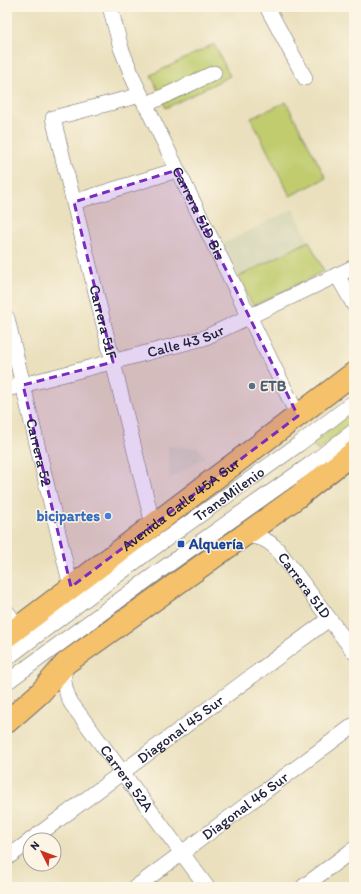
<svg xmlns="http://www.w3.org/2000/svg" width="361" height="894" viewBox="0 0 361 894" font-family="Itim,sans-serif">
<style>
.built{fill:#d6d6b6}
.green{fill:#c0cc6e;stroke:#717754}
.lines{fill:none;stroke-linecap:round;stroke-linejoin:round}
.minor-casing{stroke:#686468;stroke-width:16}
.highway-casing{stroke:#686468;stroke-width:24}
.minor{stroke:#fff;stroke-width:15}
.highway{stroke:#f5c16b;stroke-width:22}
.marked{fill:#7b2cbf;fill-opacity:0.2;stroke:#7b2cbf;stroke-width:3;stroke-dasharray:8 5;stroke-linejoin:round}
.service-dot{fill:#5c6f8a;stroke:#fcf5e5;stroke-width:1.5}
.shop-dot{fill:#3f7fe0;stroke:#fcf5e5;stroke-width:1.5}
.transit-dot{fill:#1a4fb4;stroke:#fcf5e5;stroke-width:1.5}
.labels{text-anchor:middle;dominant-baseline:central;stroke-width:3;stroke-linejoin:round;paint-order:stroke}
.street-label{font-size:15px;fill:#22223b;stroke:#fcf5e5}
.service-label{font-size:15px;font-weight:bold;fill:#4e5e75;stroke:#fcf5e5;text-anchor:start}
.shop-label{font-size:15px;font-weight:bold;fill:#366cbe;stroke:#fcf5e5;text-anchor:end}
.transit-label{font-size:15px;font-weight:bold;fill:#164399;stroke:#fcf5e5;text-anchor:start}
</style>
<rect width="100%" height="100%" fill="#fcf5e5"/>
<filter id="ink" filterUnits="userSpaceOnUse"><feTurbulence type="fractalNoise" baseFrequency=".025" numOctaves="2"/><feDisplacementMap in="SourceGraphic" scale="8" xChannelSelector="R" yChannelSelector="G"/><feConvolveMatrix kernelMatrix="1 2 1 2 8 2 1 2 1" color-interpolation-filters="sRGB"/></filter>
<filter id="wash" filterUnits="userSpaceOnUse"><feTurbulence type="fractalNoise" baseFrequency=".012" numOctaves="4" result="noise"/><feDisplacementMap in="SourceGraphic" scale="16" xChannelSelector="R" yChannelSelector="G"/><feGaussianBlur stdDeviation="0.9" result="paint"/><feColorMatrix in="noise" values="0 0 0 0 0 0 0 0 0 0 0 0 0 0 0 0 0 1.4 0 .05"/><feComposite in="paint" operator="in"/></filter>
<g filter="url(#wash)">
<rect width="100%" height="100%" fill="#eae0bd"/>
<g class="built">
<path d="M293 209 309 241 238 277 222 244Z"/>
<path d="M168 446 198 448 205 457 170 479Z"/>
</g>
<g class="green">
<path d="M214 44 230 76 166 108 151 75Z"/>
<path d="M286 102 326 178 290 196 251 118Z"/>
<path d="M309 241 324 271 253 306 238 277Z"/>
<path d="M354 410V422L318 451 312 443Z"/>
</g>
</g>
<g filter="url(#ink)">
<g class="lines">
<g class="minor-casing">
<g id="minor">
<path id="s1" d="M110 7 121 48 135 83 298 416"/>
<path d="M267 7 305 78"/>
<path id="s2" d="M141 95 53 118 153 525"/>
<path d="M145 105 214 73"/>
<path d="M74 202 177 170"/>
<path d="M337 275 354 305"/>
<path id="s3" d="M7 318 71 587"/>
<path id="s4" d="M7 389 204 338 354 267"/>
<path id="s5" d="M244 536C259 536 267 539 278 550L354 652"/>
<path d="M7 612 18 627"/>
<path id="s6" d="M7 658 144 555 299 444 354 402"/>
<path id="s7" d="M66 663C62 678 64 689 71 703L207 887"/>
<path d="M7 682 158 572 312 463 354 431"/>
<path id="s8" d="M31 840 329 619"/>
<path d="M7 858 30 841"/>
<path id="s9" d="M136 887 354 725"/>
<path d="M303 887 354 849"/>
</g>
</g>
<g class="highway-casing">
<g id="highway">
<path id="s10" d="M7 636 354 373"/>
<path d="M7 722 40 693 66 663 296 498 354 452"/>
</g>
</g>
<use href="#minor" class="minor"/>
<use href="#highway" class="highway"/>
</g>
</g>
<path class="marked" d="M177 170 298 416 71 587 23 385 113 362 74 202Z"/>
<circle class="service-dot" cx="252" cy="386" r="4"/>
<circle class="shop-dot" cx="108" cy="516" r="4"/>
<rect class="transit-dot" x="177" y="540" width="8" height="8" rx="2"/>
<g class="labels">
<g class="street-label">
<text stroke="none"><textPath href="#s1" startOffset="225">Carrera 51D Bis</textPath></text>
<text stroke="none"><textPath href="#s2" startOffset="301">Carrera 51F</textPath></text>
<text stroke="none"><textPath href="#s4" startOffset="185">Calle 43 Sur</textPath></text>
<text stroke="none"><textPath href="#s3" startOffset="138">Carrera 52</textPath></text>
<text stroke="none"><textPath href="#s6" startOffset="276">TransMilenio</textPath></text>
<text stroke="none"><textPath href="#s10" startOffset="218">Avenida Calle 45A Sur</textPath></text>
<text stroke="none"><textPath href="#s5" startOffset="82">Carrera 51D</textPath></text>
<text stroke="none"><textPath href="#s8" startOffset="186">Diagonal 45 Sur</textPath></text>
<text stroke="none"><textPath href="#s7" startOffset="135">Carrera 52A</textPath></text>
<text stroke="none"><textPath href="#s9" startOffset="136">Diagonal 46 Sur</textPath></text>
</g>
<g class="service-label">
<text x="260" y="386">ETB</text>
</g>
<g class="shop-label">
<text x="100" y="516">bicipartes</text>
</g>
<g class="transit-label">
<text x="189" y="544">Alquería</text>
</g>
</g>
<rect width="361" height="894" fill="none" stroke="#fcf5e5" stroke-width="24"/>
<g transform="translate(42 852) rotate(312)"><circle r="19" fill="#fcf5e5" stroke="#a5a1a1"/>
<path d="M0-3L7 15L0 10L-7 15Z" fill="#c8321e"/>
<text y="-6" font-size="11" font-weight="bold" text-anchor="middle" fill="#22223b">N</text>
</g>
</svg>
